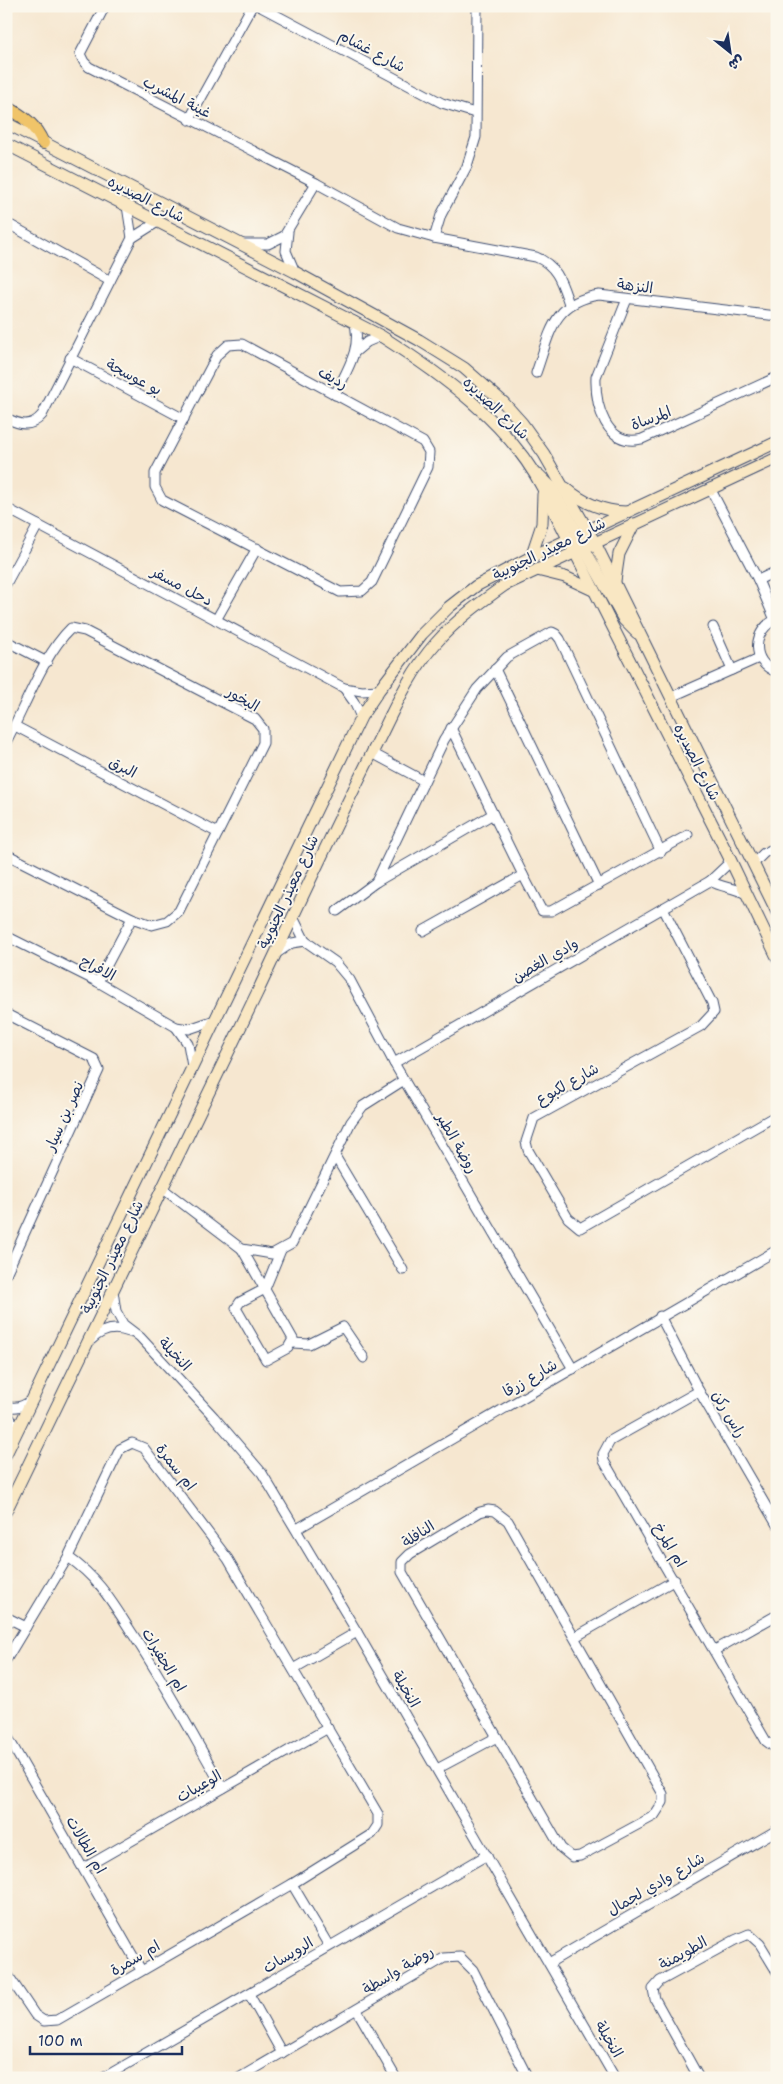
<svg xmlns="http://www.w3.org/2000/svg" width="783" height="2084" viewBox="0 0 783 2084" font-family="'Shantell Sans','Playpen Sans Arabic',sans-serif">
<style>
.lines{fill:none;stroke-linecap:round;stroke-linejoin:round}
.street-casing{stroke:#3c4b6f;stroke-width:11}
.secondary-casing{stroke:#3c4b6f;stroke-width:13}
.primary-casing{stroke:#3c4b6f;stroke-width:14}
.street{stroke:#fff;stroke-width:9}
.secondary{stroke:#f9e7c3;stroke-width:11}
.primary{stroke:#f0c469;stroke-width:12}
.labels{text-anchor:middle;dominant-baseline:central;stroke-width:4;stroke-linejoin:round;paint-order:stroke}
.street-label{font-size:15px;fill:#1b2f5e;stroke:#fbf7ec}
</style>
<rect width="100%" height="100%" fill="#fbf7ec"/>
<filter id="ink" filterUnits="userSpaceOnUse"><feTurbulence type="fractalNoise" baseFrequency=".02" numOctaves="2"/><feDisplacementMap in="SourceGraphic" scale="10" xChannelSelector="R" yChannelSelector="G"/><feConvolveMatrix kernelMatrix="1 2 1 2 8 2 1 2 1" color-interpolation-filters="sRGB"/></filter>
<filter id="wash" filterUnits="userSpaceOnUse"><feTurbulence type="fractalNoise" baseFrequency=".0096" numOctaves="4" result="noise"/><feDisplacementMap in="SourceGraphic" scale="20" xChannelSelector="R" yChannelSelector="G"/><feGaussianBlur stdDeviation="1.12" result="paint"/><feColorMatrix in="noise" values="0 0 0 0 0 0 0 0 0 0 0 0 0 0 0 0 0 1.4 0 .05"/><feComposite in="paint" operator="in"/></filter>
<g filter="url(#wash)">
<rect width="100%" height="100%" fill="#f6e7d0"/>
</g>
<g filter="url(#ink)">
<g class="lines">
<g class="street-casing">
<g id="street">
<path d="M105 6 80 54 84 62 89 67 316 183 398 228 434 238 536 257C558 266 562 284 569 304"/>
<path d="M259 6 442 103 475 113"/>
<path d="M189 120 252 6"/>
<path d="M127 206 132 238"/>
<path d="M6 225 12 226 110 281"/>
<path d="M288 232 286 251 295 272"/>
<path d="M434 238 441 215 467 166 476 137 477 6"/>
<path d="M244 244H268L284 236 316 183"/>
<path d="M627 299 596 377C595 405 606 448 642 439L777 377"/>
<path d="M242 344 423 442 429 452 428 467 372 582 362 591 340 592 162 500 155 487V473L217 355 228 345Z"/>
<path d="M355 352 367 342 381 336"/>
<path d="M70 358 184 419"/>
<path d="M536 373C550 334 552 302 599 295L777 316"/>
<path d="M335 395C346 371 363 348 354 321"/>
<path d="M6 418C20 425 31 428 42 415L132 238 159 221"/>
<path d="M710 488 758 580 775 620"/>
<path d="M6 508 344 688 362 691 379 690"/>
<path d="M758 580 777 571"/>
<path d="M6 584 38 525"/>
<path d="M777 619C752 629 750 663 777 672"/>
<path d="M216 620 257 548"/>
<path d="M713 627 732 670"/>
<path d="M6 641 47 662"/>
<path d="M495 669 599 885"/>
<path d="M344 688 354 702 361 717"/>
<path d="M671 697 759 658"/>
<path d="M15 726 218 833"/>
<path d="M451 728 493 814"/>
<path d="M6 742C25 707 43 655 71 628L85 631 255 719 263 729V743L179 911 167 921 152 925 132 918 6 854"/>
<path d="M372 753 424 781"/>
<path d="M754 863 764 853 777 847"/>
<path d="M523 875 542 911H551L688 835"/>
<path d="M710 881C723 888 733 887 746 894"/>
<path d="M376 882 444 740 477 689 507 657 552 632 556 634 560 639 661 852"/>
<path d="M663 908 712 1003 714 1012 701 1026 534 1118 526 1142 528 1150 568 1218 580 1228 777 1115"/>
<path d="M337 911 376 882 493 814 523 875 423 931"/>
<path d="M293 917 305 941 335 962 350 980 394 1063 573 1369"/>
<path d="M6 936 98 982 176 1027 189 1029 215 1020"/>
<path d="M277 953 292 943 305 941"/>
<path d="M98 982 132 918"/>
<path d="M6 1014 94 1059 99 1070 6 1274"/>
<path d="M176 1027 188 1044 192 1066"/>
<path d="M394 1063 710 881 728 864 729 857"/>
<path d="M335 1156 403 1270"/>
<path d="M162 1188 242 1249 272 1254 292 1243 351 1122 363 1106 404 1080"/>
<path d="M242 1249 293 1339 288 1348 266 1360 236 1308 240 1302 265 1289 281 1250"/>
<path d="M113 1291 116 1311 123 1324 140 1337 214 1417 262 1473 357 1632 615 2078"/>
<path d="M660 1316 699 1391 777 1525"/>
<path d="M91 1340C102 1329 114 1326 129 1332"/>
<path d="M293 1343 309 1344 343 1327 364 1358"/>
<path d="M699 1391 610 1441 603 1454 604 1461 766 1741 777 1749"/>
<path d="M6 1406C17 1409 23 1406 32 1400"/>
<path d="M6 1411 12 1422 16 1434"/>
<path d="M488 1510 495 1511 508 1521 663 1794V1802L654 1816 580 1856 572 1857 561 1848 402 1572V1562L410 1554 480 1512Z"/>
<path d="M297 1529 777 1250"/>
<path d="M68 1557C100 1579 113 1604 134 1636 166 1685 194 1737 223 1788"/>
<path d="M6 1617 26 1627"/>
<path d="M575 1637 675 1580"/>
<path d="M715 1650 777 1615"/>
<path d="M6 1660 68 1557 120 1449 132 1443 144 1448 228 1559 378 1814V1825L372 1834 292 1884 57 2020 44 2021 35 2015 6 1972"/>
<path d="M293 1669 357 1632"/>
<path d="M6 1734 141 1970"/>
<path d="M437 1769 497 1737"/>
<path d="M84 1868 328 1728"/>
<path d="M292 1884 329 1946"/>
<path d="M549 1963 777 1830"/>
<path d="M249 1994 282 2053"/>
<path d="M357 2010 396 2078"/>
<path d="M103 2078 487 1855"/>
<path d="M239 2078 444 1958 460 1957 473 1970 528 2078"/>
<path d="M699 2078 655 1999 653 1989 660 1981 735 1940 749 1934 760 1944 777 1972"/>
</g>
</g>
<g class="secondary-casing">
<g id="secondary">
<path d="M6 123 295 272 419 340 464 368 504 403 522 423 544 454 595 543 777 912"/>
<path d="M6 144 381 336C441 374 509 423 542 487L729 857 777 957"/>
<path d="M539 475 551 487 579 536 585 540"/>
<path d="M566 488C583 503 604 511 626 512"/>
<path d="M580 544 584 548 624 620 637 633"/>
<path d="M531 557 542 524 543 494"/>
<path d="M537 570 565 577 593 590"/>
<path d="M615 581 619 554 634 524"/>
<path d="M6 1454 361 717 379 690 422 634 449 607 476 586 531 557 777 442"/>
<path d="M6 1511C90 1339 173 1166 257 993 295 913 332 832 372 753 391 716 408 674 436 643 456 620 481 602 505 585L777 458"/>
</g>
</g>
<g class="primary-casing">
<path id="primary" d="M6 107C24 116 35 125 43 143"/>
</g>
<use href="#street" class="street"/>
<use href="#secondary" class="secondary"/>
<use href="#primary" class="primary"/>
</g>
</g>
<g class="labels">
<g class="street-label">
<text transform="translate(372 51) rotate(28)">شارع غشام</text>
<text transform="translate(177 97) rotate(27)">غينة المشرب</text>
<text transform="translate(146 199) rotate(27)">شارع الصديره</text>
<text transform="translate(635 286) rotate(7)">النزهة</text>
<text transform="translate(134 377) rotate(28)">بو عوسجة</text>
<text transform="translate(333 378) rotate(28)">رديف</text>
<text transform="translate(496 408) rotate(43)">شارع الصديره</text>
<text transform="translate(651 418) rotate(-21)">المرساة</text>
<text transform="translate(549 549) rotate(-26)">شارع معيذر الجنوبية</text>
<text transform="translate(182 586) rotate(28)">دحل مسفر</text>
<text transform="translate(243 699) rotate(30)">البخور</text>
<text transform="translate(697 762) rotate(63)">شارع الصديره</text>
<text transform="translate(123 767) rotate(28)">البرق</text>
<text transform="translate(288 892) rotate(-65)">شارع معيذر الجنوبية</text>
<text transform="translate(545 960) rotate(-30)">وادي الغصن</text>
<text transform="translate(98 968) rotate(28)">الافراح</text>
<text transform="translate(567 1084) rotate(-29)">شارع لكبوع</text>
<text transform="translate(64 1116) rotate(-66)">نصر بن سيار</text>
<text transform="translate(457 1143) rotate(60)">روضة الطير</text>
<text transform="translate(112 1257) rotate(-64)">شارع معيذر الجنوبية</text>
<text transform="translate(175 1354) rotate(47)">النخيلة</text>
<text transform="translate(530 1378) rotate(-30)">شارع زرقا</text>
<text transform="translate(729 1414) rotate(60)">راس ركن</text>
<text transform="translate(176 1467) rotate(52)">ام سمرة</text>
<text transform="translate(418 1534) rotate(-33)">النافلة</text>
<text transform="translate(670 1545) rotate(59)">ام المرخ</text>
<text transform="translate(164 1660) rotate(59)">ام الجفيرات</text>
<text transform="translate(406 1689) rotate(60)">النخيلة</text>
<text transform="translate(199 1786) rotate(-30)">الوعيبات</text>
<text transform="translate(86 1845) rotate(60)">ام الطالات</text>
<text transform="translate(656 1884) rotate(-30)">شارع وادي لجمال</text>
<text transform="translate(683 1953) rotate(-29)">الطويمنة</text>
<text transform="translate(288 1955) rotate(-31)">الرويسات</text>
<text transform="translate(135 1958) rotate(-30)">ام سمرة</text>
<text transform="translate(398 1970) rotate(-31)">روضة واسطة</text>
<text transform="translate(609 2039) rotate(60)">النخيلة</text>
</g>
</g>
<rect width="783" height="2084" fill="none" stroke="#fbf7ec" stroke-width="25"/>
<g transform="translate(730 52) rotate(150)" stroke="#fbf7ec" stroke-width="4" paint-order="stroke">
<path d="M0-4L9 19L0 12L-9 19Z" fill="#1b2f5e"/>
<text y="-8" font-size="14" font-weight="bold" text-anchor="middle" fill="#1b2f5e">ش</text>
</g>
<path d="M30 2046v8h152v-8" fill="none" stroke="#1b2f5e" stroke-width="2.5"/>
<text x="38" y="2046" font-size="15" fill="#1b2f5e" stroke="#fbf7ec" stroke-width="4" paint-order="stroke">100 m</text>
</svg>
